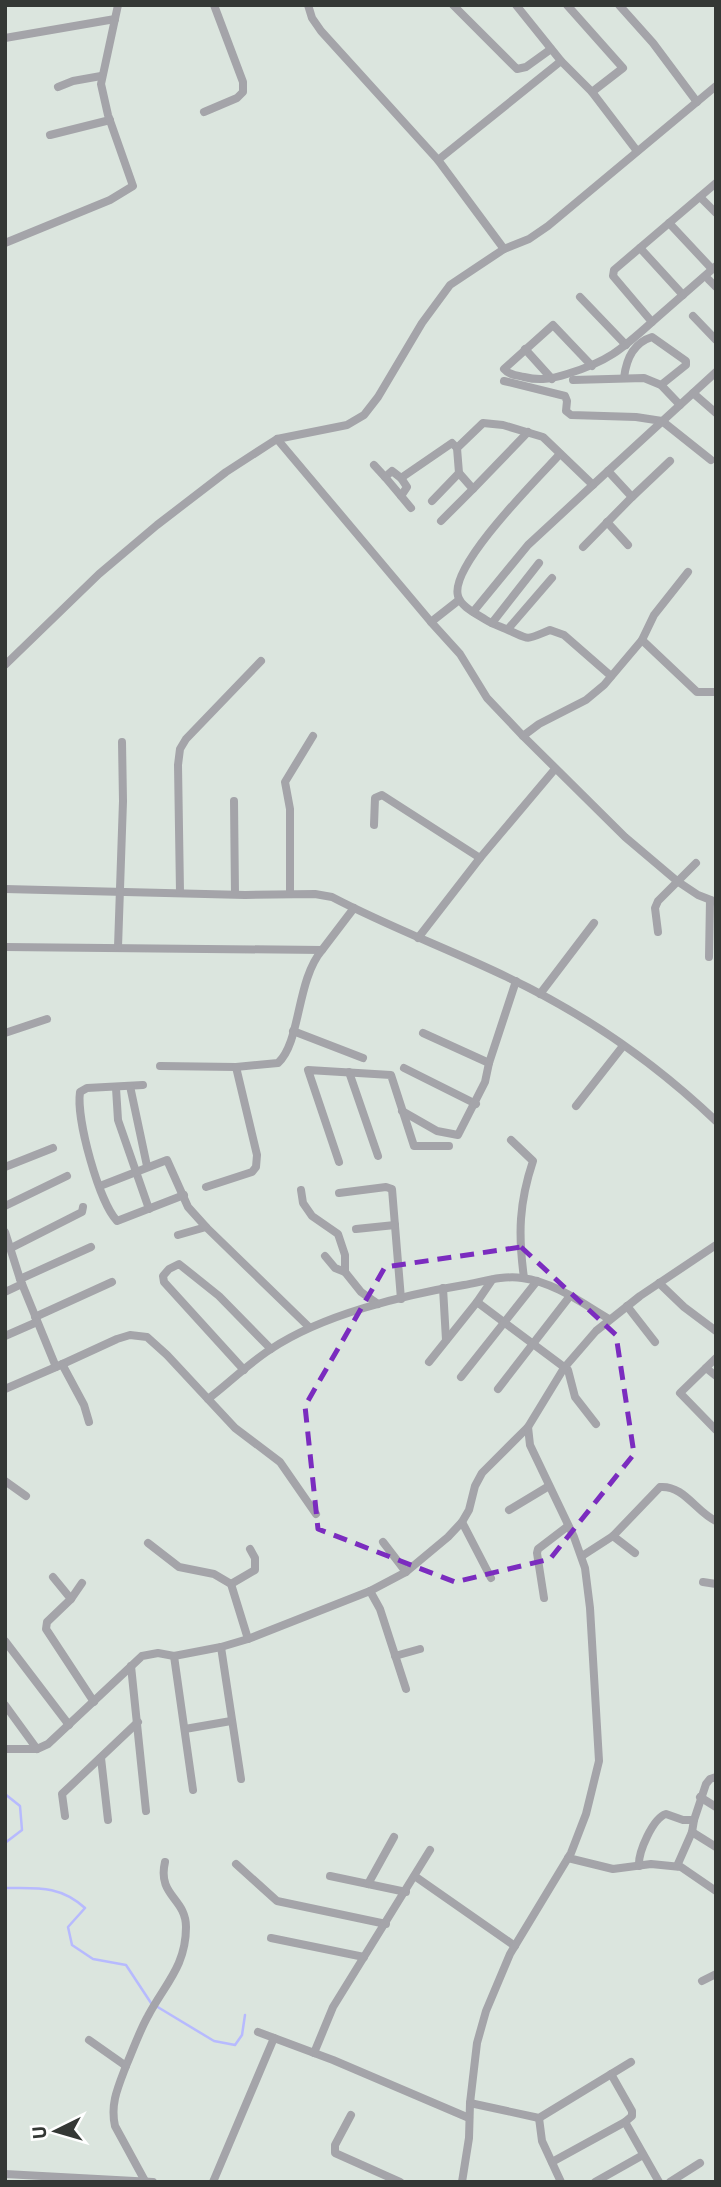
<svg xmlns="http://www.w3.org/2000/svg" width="721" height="2187" viewBox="0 0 721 2187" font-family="'IBM Plex Sans',sans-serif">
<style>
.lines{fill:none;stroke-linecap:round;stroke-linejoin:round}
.stream{stroke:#b7bafe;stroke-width:2.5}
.minor{stroke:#a4a4a9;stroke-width:8}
.marked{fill:none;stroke:#7b2cbf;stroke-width:5;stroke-dasharray:14 9;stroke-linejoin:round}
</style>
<rect width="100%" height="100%" fill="#dbe5de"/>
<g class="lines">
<g class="stream">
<path d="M5 1794 20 1806 22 1830 5 1843"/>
<path d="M5 1888C37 1888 60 1885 85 1908L68 1927 72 1945 93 1959 126 1965 151 2003 214 2041 235 2045 242 2035 245 2015"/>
</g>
<g class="minor">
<path d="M308 5 312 18 321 31 438 160 504 249"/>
<path d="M453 5 517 69 526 67 551 49"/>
<path d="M516 5 561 61 592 92 623 68 567 5"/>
<path d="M619 5 653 43 697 102"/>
<path d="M5 38 115 19"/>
<path d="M58 87 73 81 101 76"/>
<path d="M592 92 637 151"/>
<path d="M204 112 237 98 243 92V82L214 5"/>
<path d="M50 135 110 120"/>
<path d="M438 160 561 61"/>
<path d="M700 197 716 213"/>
<path d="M669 223 712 269"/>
<path d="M5 243 110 200 133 186 108 115 101 84 118 5"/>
<path d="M640 248 683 295"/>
<path d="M709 280 716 287"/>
<path d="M580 297 626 345"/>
<path d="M693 316 716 340"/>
<path d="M652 322 716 266"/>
<path d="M525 349 552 379"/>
<path d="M592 366 553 325 504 369C509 375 516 375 524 377 540 381 551 379 567 374 607 362 621 350 652 322L613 276 614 270 716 183"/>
<path d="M624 378C626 360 633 343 652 337L686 361V365L661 385"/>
<path d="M573 380 644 378 661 385 680 405"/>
<path d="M504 381 565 396 567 401 566 411 571 415 636 417 662 421 711 460"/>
<path d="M693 393 716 413"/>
<path d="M277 439 431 622 460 654 487 698 523 736 625 837 677 881 698 895 716 902"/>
<path d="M560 454C539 477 449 566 458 596 461 607 477 614 486 620 492 624 499 626 506 629 531 640 523 641 550 630L564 635 611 676"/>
<path d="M374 465 385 477 392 471 401 478 452 443 457 448"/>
<path d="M385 477 401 496"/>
<path d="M401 478 407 487 401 496 411 508"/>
<path d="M473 489 528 432"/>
<path d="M632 497 670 461"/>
<path d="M432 501 459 473"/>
<path d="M441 521 473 489 459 473 457 448 483 423 503 425 543 437 593 485"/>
<path d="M607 522 628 545"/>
<path d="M583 547 632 497 608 471 716 372"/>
<path d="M473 612 528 545 608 471"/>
<path d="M431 622 459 600"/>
<path d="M492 623 539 563"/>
<path d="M508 629 552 578"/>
<path d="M642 640 697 692H716"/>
<path d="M5 665 99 574 157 525 226 472 277 439 347 425 364 415 378 397 422 323 450 285 504 249 529 239 548 226 716 86"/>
<path d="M523 736 539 724 586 700 604 685 642 640 654 615 688 572"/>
<path d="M234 801 235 894"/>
<path d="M374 825 375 798 382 795 480 858"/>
<path d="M5 889 245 895 315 894 332 897C389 927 449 949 507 977 583 1013 655 1063 716 1121"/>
<path d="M180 892 178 765 180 749 186 739 261 661"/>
<path d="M290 894V809L285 782 313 736"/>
<path d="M658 932 655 908 658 901 696 863"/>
<path d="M418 938 480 858 555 769"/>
<path d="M5 947 322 950 354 908"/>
<path d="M118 947 123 801 122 742"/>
<path d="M709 957 710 900"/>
<path d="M540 994 594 923"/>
<path d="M293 1031 363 1058"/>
<path d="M5 1033 47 1019"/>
<path d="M423 1033 489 1063"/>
<path d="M160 1066 236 1067 278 1063C301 1042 296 981 322 950"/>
<path d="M404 1068 476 1104"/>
<path d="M349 1072 378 1156"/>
<path d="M143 1085 87 1088 80 1092C76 1119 99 1202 117 1221L184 1195"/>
<path d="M130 1086 147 1166"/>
<path d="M116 1088 118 1120 149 1209"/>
<path d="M576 1106 623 1046"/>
<path d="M402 1111 437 1131 458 1135 485 1082 489 1063 516 981"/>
<path d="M511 1140 533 1161C519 1203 518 1234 524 1278"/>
<path d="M339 1162 308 1070 391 1075 414 1146H449"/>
<path d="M5 1167 53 1148"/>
<path d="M100 1186 167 1160 188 1207 206 1227"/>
<path d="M206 1187 252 1172 256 1167 257 1155 236 1067"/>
<path d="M301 1190 303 1203 312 1216 338 1234 345 1255V1272L361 1292 378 1304"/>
<path d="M339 1193 386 1187 392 1189 401 1299"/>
<path d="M5 1206 67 1176"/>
<path d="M356 1229 395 1225"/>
<path d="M5 1232 20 1279 56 1367 117 1339 130 1335 147 1337 167 1355 235 1428 280 1462 316 1514"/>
<path d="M178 1235 206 1227 309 1327"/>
<path d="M11 1248 82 1212 83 1207"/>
<path d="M325 1256 335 1268 345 1272"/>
<path d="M20 1279 91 1247"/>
<path d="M659 1283 684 1307 716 1331"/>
<path d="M443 1288 446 1340"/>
<path d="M5 1292 22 1284"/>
<path d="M477 1302 492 1280"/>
<path d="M627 1306 655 1342"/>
<path d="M35 1317 112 1282"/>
<path d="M5 1336 37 1322"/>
<path d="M716 1358 680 1393 716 1430"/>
<path d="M429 1362 477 1302 568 1370 575 1397 596 1424"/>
<path d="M62 1364 84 1405 89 1422"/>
<path d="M706 1368 716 1376"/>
<path d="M244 1370 164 1282 163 1276 169 1269 179 1264 219 1296 271 1349"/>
<path d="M461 1377 537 1281"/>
<path d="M5 1389 56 1367"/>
<path d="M498 1389 570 1296"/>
<path d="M208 1399C229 1383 249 1363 271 1349 322 1315 403 1295 464 1285 482 1282 503 1275 522 1278 554 1282 582 1303 609 1319"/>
<path d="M5 1481 26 1496"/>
<path d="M509 1510 549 1486"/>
<path d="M462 1522 491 1578"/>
<path d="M613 1536 635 1553"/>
<path d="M383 1542 406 1572"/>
<path d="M148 1543 179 1567 214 1574 231 1584 248 1639"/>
<path d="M582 1556 613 1536 660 1487C684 1485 696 1512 716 1521"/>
<path d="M53 1577 71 1599 47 1622 46 1629 94 1702"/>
<path d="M703 1582 716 1584"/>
<path d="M231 1584 255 1570V1558L250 1549"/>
<path d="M370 1591 380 1609 406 1689"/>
<path d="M544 1598 537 1553 538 1549 568 1526"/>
<path d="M71 1599 82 1583"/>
<path d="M5 1641 69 1725"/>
<path d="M221 1647 241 1779"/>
<path d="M174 1656 193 1790"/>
<path d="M395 1656 420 1649"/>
<path d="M131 1666 146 1811"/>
<path d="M5 1705 37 1749"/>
<path d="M185 1729 231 1721"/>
<path d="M5 1749H37L48 1744 142 1656 158 1653 174 1656 221 1647 248 1639 370 1591 406 1572 448 1537 462 1522 469 1510 475 1486 482 1473 528 1427"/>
<path d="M101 1758 108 1820"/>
<path d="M700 1797 716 1807"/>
<path d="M65 1816 62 1794 138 1722"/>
<path d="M692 1832 716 1847"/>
<path d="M568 1858 613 1869 651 1864 681 1867 716 1891"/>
<path d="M236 1864 277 1901 386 1924"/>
<path d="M639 1866C638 1852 653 1818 666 1814L683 1820H694L706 1784 710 1779 716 1777"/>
<path d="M677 1866 692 1832 694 1820"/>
<path d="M330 1876 406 1892"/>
<path d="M416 1877 515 1946"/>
<path d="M368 1884 394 1837"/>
<path d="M271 1938 364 1957"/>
<path d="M702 1981 716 1974"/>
<path d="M258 2032 333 2060 469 2118"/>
<path d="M89 2040 126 2066C118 2087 110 2104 115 2126L145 2181"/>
<path d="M314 2053 333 2007 430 1850"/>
<path d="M126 2066C133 2050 139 2032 148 2016 165 1984 186 1966 186 1927 186 1898 157 1896 165 1862"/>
<path d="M611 2074 632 2111V2116L625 2122 659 2182"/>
<path d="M470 2103 539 2118 631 2062"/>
<path d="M351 2115 335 2145V2153L400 2182"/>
<path d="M539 2118 542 2141 561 2182"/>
<path d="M552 2162 625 2122"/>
<path d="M5 2174 153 2182"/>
<path d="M213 2182 274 2038"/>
<path d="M462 2182 469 2138 470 2103 477 2043 486 2011 510 1954 571 1853 586 1814 599 1761 590 1608 585 1568 574 1537 530 1445 528 1427 564 1368 596 1331 640 1296 716 1245"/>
<path d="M595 2182 643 2155"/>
<path d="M670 2182 700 2163"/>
</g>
</g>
<path class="marked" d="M521 1247 616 1335 634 1454 550 1559 455 1582 318 1529 305 1406 385 1267Z"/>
<rect width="721" height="2187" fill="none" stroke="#343835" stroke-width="14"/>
<g transform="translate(56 2131) rotate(265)" stroke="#ffffff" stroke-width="5" paint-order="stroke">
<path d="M0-5L12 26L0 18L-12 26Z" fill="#343835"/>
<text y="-10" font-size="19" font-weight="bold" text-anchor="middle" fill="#343835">U</text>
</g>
</svg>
